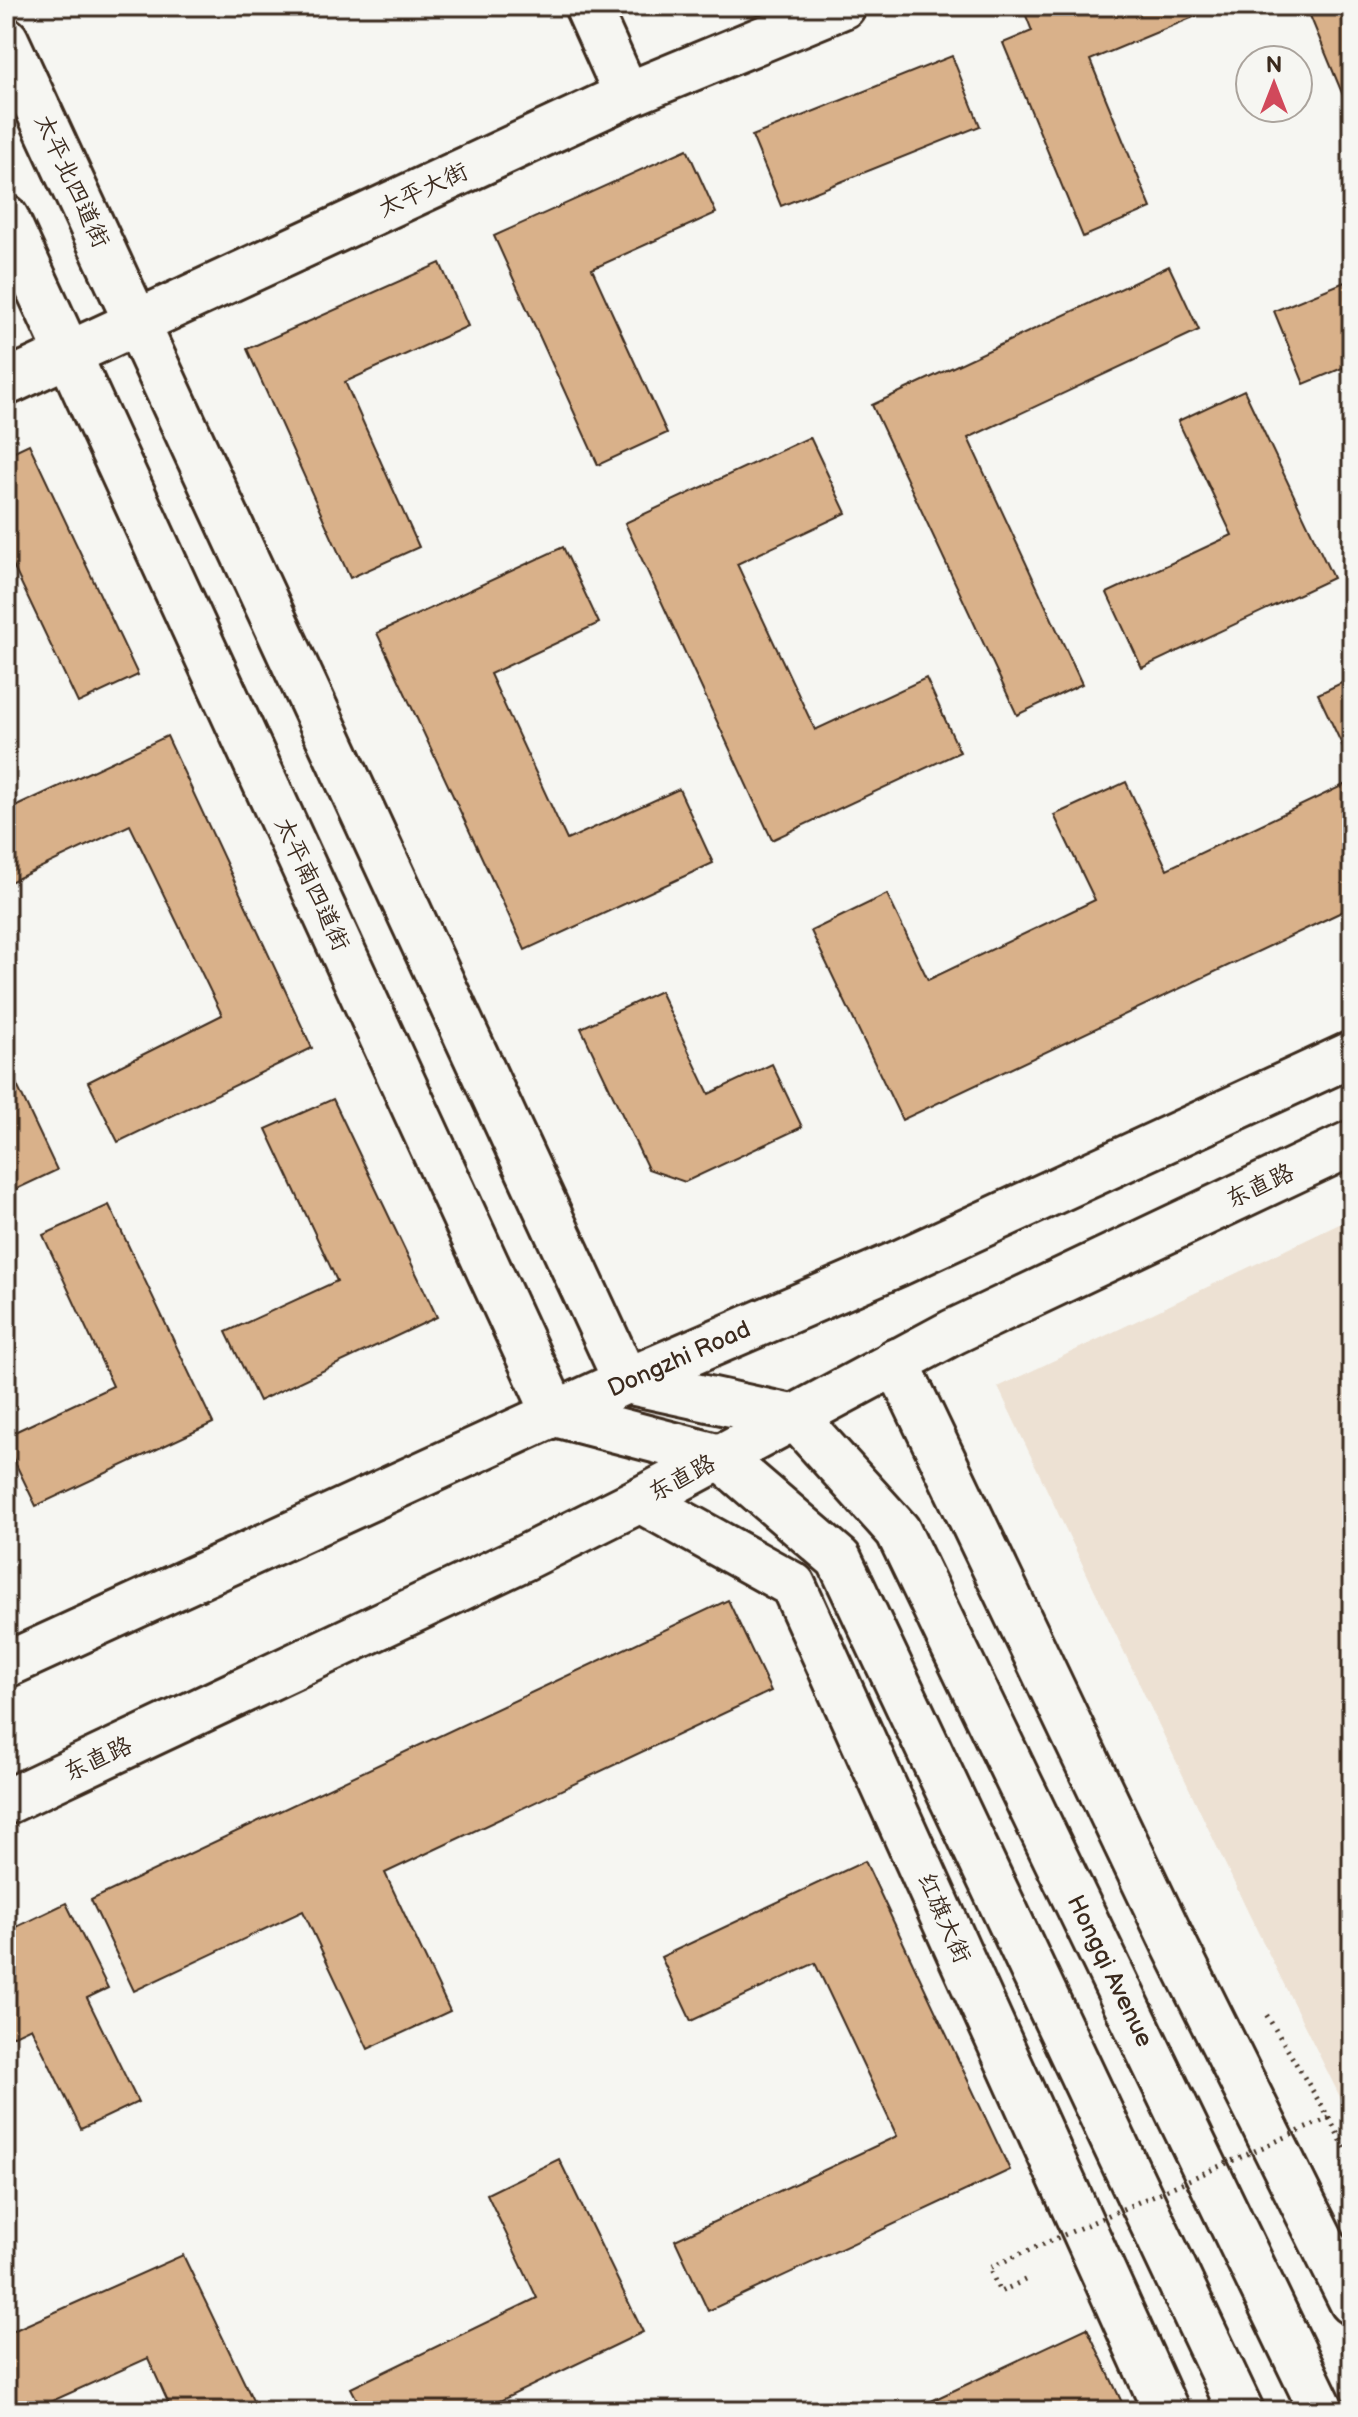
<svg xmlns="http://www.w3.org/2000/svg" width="1358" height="2417" viewBox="0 0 1358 2417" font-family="'Balsamiq Sans','LXGW WenKai TC',sans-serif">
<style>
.built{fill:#ede1d3}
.building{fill:#d9b18a;stroke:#3b2a1e;stroke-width:2}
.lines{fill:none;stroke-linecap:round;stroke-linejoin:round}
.tertiary-casing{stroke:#3b2a1e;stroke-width:50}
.secondary-casing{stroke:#3b2a1e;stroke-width:50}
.primary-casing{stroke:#3b2a1e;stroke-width:50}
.trunk-casing{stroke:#3b2a1e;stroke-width:50}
.path{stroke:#3b2a1e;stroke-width:5;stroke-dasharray:2 6;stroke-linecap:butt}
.tertiary{stroke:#f6f6f2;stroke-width:44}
.secondary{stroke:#f6f6f2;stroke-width:44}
.primary{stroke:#f6f6f2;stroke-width:44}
.trunk{stroke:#f6f6f2;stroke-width:44}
.path-bridge{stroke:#3b2a1e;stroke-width:5;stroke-dasharray:2 6;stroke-linecap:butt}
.labels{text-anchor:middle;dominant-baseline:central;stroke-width:8;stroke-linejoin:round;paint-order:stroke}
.street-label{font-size:24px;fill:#3b2a1e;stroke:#f6f6f2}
</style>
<rect width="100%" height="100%" fill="#f6f6f2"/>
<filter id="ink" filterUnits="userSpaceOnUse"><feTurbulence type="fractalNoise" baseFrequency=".0125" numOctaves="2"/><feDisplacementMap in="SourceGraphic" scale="16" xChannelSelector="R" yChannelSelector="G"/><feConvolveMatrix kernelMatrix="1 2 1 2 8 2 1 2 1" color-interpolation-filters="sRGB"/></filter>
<g filter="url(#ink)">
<path class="built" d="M1352 1218V2121L1248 1912 998 1387Z"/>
<g class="building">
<path d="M1041 6H1220L1090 60 1151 208 1083 237 1003 43 1032 31 1025 13Z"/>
<path d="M1306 6H1352V117Z"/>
<path d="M952 56 980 126 781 206 752 136Z"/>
<path d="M687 149 716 213 592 269 667 433 598 465 494 236Z"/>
<path d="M440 263 468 326 345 382 419 547 350 578 247 349Z"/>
<path d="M1169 266 1199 330 968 438 1082 684 1017 715 872 405Z"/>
<path d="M1352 279V364L1304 384 1274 311Z"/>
<path d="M1244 390 1333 578 1142 668 1107 593 1232 535 1178 421Z"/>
<path d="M810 437 846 513 737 564 815 730 926 678 960 752 772 840 625 523Z"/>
<path d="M29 444 138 675 78 703 6 551V455Z"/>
<path d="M563 547 599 623 490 674 567 840 679 789 713 863 525 950 377 633Z"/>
<path d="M1352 678V766L1318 694Z"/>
<path d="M167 736 312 1048 118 1142 88 1082 222 1015 130 825 6 884V811Z"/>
<path d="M1352 781V907L902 1120 811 931 887 894 928 980 1095 900 1054 815 1126 782 1167 869Z"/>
<path d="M660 991 709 1094 772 1064 802 1127 685 1182 648 1169 581 1028Z"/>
<path d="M6 1062 57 1170 6 1194Z"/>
<path d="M333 1099 437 1317 259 1401 226 1332 337 1281 266 1129Z"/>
<path d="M109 1205 213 1423 36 1506 6 1444V1436L113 1386 43 1235Z"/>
<path d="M728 1600 771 1691 385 1873 450 2011 368 2049 303 1911 134 1991 91 1900Z"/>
<path d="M865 1861 1010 2170 708 2311 675 2240 897 2136 815 1963 691 2021 661 1957Z"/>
<path d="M66 1903 108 1988 87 1998 138 2102 81 2129 31 2027 6 2039V1932Z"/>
<path d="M559 2159 643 2332 479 2411H363L351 2388 537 2298 487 2194Z"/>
<path d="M183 2255 258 2411H172L148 2358 30 2411H6V2334Z"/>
<path d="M1087 2328 1126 2411H910Z"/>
</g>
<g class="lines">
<g class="tertiary-casing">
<path id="tertiary" d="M587 6 627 95"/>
</g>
<g class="secondary-casing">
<path id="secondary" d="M6 383 627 95 843 6"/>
</g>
<g class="primary-casing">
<g id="primary">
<path d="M6 40 626 1381 796 1418 898 1531 1322 2411"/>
<path d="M6 218 555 1414 720 1457 839 1559 1241 2411"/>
<path d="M896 1361 1176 1948 1352 2302"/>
<path d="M640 1500 793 1585 1166 2411"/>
</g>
</g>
<g class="trunk-casing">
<g id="trunk">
<path d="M6 1665 626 1381 897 1264 1352 1054"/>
<path d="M6 1802 524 1558 640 1500 953 1332 1352 1143"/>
</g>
</g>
<path class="path" d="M1329 2118 1352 2161"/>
<use href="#tertiary" class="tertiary"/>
<use href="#secondary" class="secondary"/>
<use href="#primary" class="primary"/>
<use href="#trunk" class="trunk"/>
<path class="path-bridge" d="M1025 2280 1000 2292 989 2268 1329 2118 1266 2014"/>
</g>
</g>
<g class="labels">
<g class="street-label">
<text transform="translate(72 181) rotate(65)">太平北四道街</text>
<text transform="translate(423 190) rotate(-25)">太平大街</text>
<text transform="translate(312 884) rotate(65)">太平南四道街</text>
<text transform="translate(1260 1186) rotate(-25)">东直路</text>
<text transform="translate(679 1359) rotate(-24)">Dongzhi Road</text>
<text transform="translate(682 1478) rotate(-28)">东直路</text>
<text transform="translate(98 1759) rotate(-25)">东直路</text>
<text transform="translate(944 1918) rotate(66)">红旗大街</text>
<text transform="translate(1110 1971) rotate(64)">Hongqi Avenue</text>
</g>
</g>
<rect width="1358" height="2417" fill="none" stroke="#f6f6f2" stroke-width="32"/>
<rect x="16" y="16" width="1326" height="2385" fill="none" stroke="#3b2a1e" stroke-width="3" filter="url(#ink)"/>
<g transform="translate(1274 84)"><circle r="38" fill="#f6f6f2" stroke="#aba49d" stroke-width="2"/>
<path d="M0-6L14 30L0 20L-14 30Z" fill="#d1495b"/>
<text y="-12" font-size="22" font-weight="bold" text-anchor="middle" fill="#3b2a1e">N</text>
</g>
</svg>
